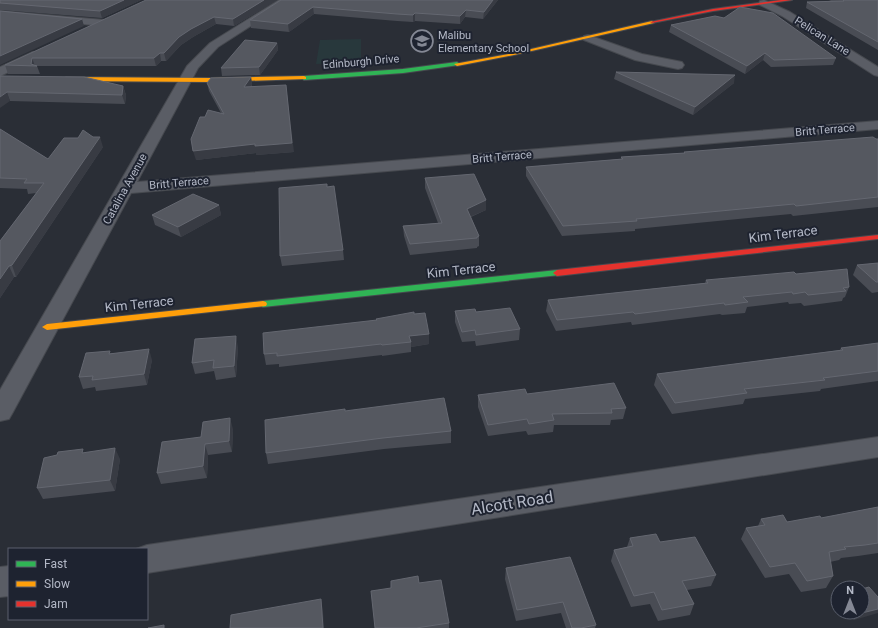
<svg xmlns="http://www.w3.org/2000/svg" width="878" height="628" viewBox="0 0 878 628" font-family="Roboto,sans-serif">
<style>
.green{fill:#28383c}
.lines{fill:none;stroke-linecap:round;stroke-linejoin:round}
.street-casing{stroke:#46494f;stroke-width:2}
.fast-casing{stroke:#46494f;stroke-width:2}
.slow-casing{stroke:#46494f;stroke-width:2}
.jam-casing{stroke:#46494f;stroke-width:2}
.street{fill:#5a5d65;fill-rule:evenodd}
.fast{fill:#30b455;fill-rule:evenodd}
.slow{fill:#ff9f0a;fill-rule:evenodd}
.jam{fill:#e5322d;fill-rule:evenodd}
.wall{fill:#494c54}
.shaded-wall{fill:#383b43}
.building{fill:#555860;stroke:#646770}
.labels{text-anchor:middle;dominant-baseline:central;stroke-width:4;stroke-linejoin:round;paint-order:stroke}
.far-poi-label{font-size:11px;fill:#b4b9c7;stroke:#1e2330;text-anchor:start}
.far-street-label{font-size:11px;fill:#b4b9c7;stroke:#1e2330}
.street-label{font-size:13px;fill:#b4b9c7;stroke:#1e2330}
.near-street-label{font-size:16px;fill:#b4b9c7;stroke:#1e2330}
</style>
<rect width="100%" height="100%" fill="#2a2e36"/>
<path class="green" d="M361 39V62L316 64 320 40Z"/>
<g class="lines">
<g class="street-casing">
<g id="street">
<path d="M279 0H291L218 47 198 68 137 182 878 121V129L131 193 13 412 9 419 0 421V390L187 66 210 43Z"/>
<path d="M764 0 790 12 878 67V76L874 75 782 16 760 5 759 3 760 1Z"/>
<path d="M0 11 105 20 110 23 105 26 0 17Z"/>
<path d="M588 35 642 54 682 62 684 65 682 68 678 69 635 60 584 40 582 38 584 36Z"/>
<path d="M33 52 37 53 39 56 37 59 0 76V67Z"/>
<path d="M878 437V457L147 573V549H136L147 545Z"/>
<path d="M9 566V596L0 597V567Z"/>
</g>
</g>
<g class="fast-casing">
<g id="fast">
<path d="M457 62 460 64 459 65 403 73 304 80 301 78 304 76 403 69Z"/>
<path d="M557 270 561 273 560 275 263 307 259 304 263 301Z"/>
</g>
</g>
<g class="slow-casing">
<g id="slow">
<path d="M652 21 654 23 514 55 457 66 454 64 514 53Z"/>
<path d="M304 76 306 77V79L211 82 66 81 63 79 66 77 211 78Z"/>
<path d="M263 301 266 302 267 304 266 306 47 330 42 327 47 324Z"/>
</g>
</g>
<g class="jam-casing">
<g id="jam">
<path d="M781 0H792L713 11 652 23 650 22 713 9Z"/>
<path d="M878 235V239L557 276 553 273 557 270Z"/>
</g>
</g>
<use href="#street" class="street"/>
<use href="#fast" class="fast"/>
<use href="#slow" class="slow"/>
<use href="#jam" class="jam"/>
</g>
<g class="wall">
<path d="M0 0H141L102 18 0 10Z"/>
<path d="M146 0H277L234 26 216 24 193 37 181 45 166 61H161L156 66H37L40 74H8L5 65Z"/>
<path d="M281 0H498L483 19 465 17 460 24 415 21 413 22 397 21 314 14 289 32 251 28 250 20Z"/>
<path d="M829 0H878V50L806 8 807 2 831 1Z"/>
<path d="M671 25 836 58 833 65 771 67 763 60 745 74 669 32Z"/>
<path d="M277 43 278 50 260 75 222 76 221 68Z"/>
<path d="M616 72 734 83 693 115 614 79Z"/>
<path d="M0 76 123 86 126 95 125 104 10 101Z"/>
<path d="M251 77 252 85V86L294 152 256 155V153L196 160 205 117 221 113 209 91 207 83Z"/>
<path d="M0 129 48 159 103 147 16 277H14L0 298V241L36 193 28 194 27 189 0 188Z"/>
<path d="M878 139V207L793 216 791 214 635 229V231L562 236 526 176V167L621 159V157L684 153V152Z"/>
<path d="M425 178 486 210 471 217 479 236V246L477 247V248L410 255 404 236 403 226 438 223 425 188Z"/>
<path d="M327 187 343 250 344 260 282 266 280 256Z"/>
<path d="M219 205 221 215 181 237 155 225 152 215Z"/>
<path d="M878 263V292L872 293 853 275 857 265Z"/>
<path d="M796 274 849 287 845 297 843 298 842 301 804 306 801 303 789 304 788 302 747 307 745 313 722 315 720 314 632 325 631 322 556 331 546 311 548 300 705 283 706 280Z"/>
<path d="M455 311 476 312 520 329 519 340 476 346 475 341 462 342 455 322Z"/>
<path d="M414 314 429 344 411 347V352L382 356V355L279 367V364L266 365 264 354 376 320Z"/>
<path d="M878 343V381L821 389 820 391 745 399 743 404 672 414 654 385 657 374 840 350 841 348Z"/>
<path d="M238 347 236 377 216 380 214 371 195 374 192 363Z"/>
<path d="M111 353 152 360 147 385 96 391 95 387 83 389 79 377Z"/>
<path d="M527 394 626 408 623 419 611 420 610 425H554L553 432 528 435 526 431 488 436 478 407V395Z"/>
<path d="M345 411 451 431V443L384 449 268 464 266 453Z"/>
<path d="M233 429 232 452 208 455 207 478 161 484 157 473 201 437Z"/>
<path d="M85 453 120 459 115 491 43 499 37 488Z"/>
<path d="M878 507V553L858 556 841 558 839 560 830 562 833 576 826 588 801 592 789 574 765 578 741 539 746 528 758 526 761 519 787 522 821 518Z"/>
<path d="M630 538 660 542 716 575 711 586 687 590 694 604 690 615 658 621 650 604 631 607 611 561 614 550 627 547Z"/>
<path d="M570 557 596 625 595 628H566L561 613 516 621 505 579 506 568Z"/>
<path d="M419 583 449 623V628H375L391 588Z"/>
<path d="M878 597 854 620 848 612H862Z"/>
</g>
<g class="shaded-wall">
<path d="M124 0H141L102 18 100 11Z"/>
<path d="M264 0H277L234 26 233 19Z"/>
<path d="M493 0H498L483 19 484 12Z"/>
<path d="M313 7 314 14 289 32 288 24Z"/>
<path d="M466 10 465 17 460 24V16Z"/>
<path d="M415 13V21L413 22V15Z"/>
<path d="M214 17 216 24 193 37 181 45 166 61 164 53 179 37 191 29Z"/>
<path d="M82 19 84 26 0 65V56Z"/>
<path d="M277 43 278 50 260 75 259 67Z"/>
<path d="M160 53 161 61 156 66 154 58Z"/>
<path d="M765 53 763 60 745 74 747 66Z"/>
<path d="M32 58 35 66 31 64Z"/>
<path d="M735 75 734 83 693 115 695 107Z"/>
<path d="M251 77 252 85 245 95 244 87Z"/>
<path d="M286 85 294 152 256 155V153L196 160 193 151Z"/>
<path d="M123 86 126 95 125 104 122 95Z"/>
<path d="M7 92 10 101 0 108V97Z"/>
<path d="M100 137 103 147 16 277 12 265Z"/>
<path d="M486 200V210L467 218V209Z"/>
<path d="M219 205 221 215 181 237 178 227Z"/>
<path d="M9 266 14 277 0 298V279Z"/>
<path d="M429 334V344L411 347V342L409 336Z"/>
<path d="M236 336 238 347 236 377 234 366Z"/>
<path d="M149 349 152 360 147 385 144 374Z"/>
<path d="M230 418 233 429 232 452 229 441Z"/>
<path d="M205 444 208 455 207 478 203 466Z"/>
<path d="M115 448 120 459 115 491 110 480Z"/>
<path d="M321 599 323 611 324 628H323Z"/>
<path d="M878 609V613L854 620 858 614Z"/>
</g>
<g class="building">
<path d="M0 0H124L100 11 0 3Z"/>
<path d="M146 0H264L233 19 214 17 191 29 179 37 164 53H160L154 58H32L31 64 37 66 5 65Z"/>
<path d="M281 0H493L484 12 466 10 460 16 415 13 413 15 397 14 313 7 288 24 250 20Z"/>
<path d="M843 0H878V42L807 2 844 1Z"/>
<path d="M740 7 773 13 836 58 774 60 765 53 747 66 671 25 715 16 724 18Z"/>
<path d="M0 11 82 19 0 56Z"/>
<path d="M245 40 277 43 259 67 221 68Z"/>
<path d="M616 72 735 75 695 107Z"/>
<path d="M0 76 84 77 123 86 122 95 7 92 0 97Z"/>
<path d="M251 77 244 87 286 85 292 143 255 146V144L193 151 191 139 200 117H205L208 110 224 114 207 83 211 78Z"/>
<path d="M0 129 48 159 64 138H78L83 130 93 137H100L12 265 9 266 0 279V241L44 183H24L27 179 0 178Z"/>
<path d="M873 137 876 139H878V197L796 206 794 204 636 219 637 221 563 226 526 167 623 159 621 157 685 153 684 152Z"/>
<path d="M474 174 486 200 467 209 479 236 477 237V238L410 244 403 226 442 223 425 178Z"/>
<path d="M327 184V187L334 186 343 250 280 256 279 188Z"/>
<path d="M193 194 219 205 178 227 152 215Z"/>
<path d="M878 263V282H876L857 265Z"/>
<path d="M847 269 849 287 843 288 846 291 808 295 805 292 793 294 792 292 743 297 748 302 725 305 724 303 635 314 633 312 557 320 548 300 708 283 706 280 794 272 796 274Z"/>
<path d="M510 308 520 329 476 335 475 330 462 332 455 311 475 309 476 312Z"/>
<path d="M414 312V314L425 313 429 334 409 336 411 342 382 345 381 344 277 356V353L264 354 263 333 377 320 376 319Z"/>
<path d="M236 336 234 366 213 368 214 360 192 363 195 339Z"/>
<path d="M878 343V371L823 378 825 380 744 389 747 393 675 403 657 374 843 350 841 348Z"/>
<path d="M149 349 144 374 92 380 93 376 79 377 86 353 110 351 109 354Z"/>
<path d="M614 383 626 408 611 409 612 413 552 414 554 420 529 424 527 419 488 425 478 395 525 389 527 394Z"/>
<path d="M444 398 451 431 383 438 266 453 265 420 345 409V411Z"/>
<path d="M230 418 229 441 205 444 203 466 157 473 162 442 201 437 203 422Z"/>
<path d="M115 448 110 480 37 488 44 458 57 455 58 452 83 449 82 453Z"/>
<path d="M878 507V543L865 545 844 547 846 549 829 552 833 576 807 581 795 563 770 567 746 528 765 525 761 519 783 515 787 522 820 516 821 518Z"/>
<path d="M656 534 660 542 695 537 716 575 682 581 694 604 662 610 654 592 634 596 614 550 633 546 630 538Z"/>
<path d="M570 557 596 625 581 628H572L563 602 517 610 506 568Z"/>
<path d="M418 576 419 583 441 580 449 623 416 628H375L371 591 391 588V581Z"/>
<path d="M869 587 878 597V609L858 614 856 612H862V589Z"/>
<path d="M321 599 323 628H230L231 615Z"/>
<path d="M164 625V628H148Z"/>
</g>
<defs>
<g id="school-ring" transform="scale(1.15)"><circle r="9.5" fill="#1e2330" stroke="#848894" stroke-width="1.5"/><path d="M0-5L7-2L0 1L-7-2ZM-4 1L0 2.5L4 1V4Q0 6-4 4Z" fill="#848894"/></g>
</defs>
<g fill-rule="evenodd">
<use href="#school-ring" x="422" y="41"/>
</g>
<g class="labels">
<g class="far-poi-label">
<text x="438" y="35">Malibu<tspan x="438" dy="13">Elementary School</tspan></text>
</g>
<g class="far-street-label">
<text transform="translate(822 36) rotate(32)">Pelican Lane</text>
<text transform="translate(361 62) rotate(-5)">Edinburgh Drive</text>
<text transform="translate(825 130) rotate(-5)">Britt Terrace</text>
<text transform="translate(502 157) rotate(-5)">Britt Terrace</text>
<text transform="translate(179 183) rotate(-5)">Britt Terrace</text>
<text transform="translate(125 189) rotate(-61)">Catalina Avenue</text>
</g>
<g class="street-label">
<text transform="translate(783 234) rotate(-7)">Kim Terrace</text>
<text transform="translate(461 270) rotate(-6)">Kim Terrace</text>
<text transform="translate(139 304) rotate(-6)">Kim Terrace</text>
</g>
<g class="near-street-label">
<text transform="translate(512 503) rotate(-9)">Alcott Road</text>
</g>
</g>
<rect x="8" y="548" width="140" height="72" fill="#1e2330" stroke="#5a5f6c"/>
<rect x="16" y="561" width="20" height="6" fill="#30b455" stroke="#5a5f6c"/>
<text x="44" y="568" font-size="12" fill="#b4b9c7">Fast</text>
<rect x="16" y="581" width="20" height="6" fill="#ff9f0a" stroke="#5a5f6c"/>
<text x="44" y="588" font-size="12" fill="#b4b9c7">Slow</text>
<rect x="16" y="601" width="20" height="6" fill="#e5322d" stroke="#5a5f6c"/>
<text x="44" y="608" font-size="12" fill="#b4b9c7">Jam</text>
<g transform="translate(850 600)"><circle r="19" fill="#1e2330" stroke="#5a5f6c"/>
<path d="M0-3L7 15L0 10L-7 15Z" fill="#848894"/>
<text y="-6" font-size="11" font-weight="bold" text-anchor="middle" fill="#b4b9c7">N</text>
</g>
</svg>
